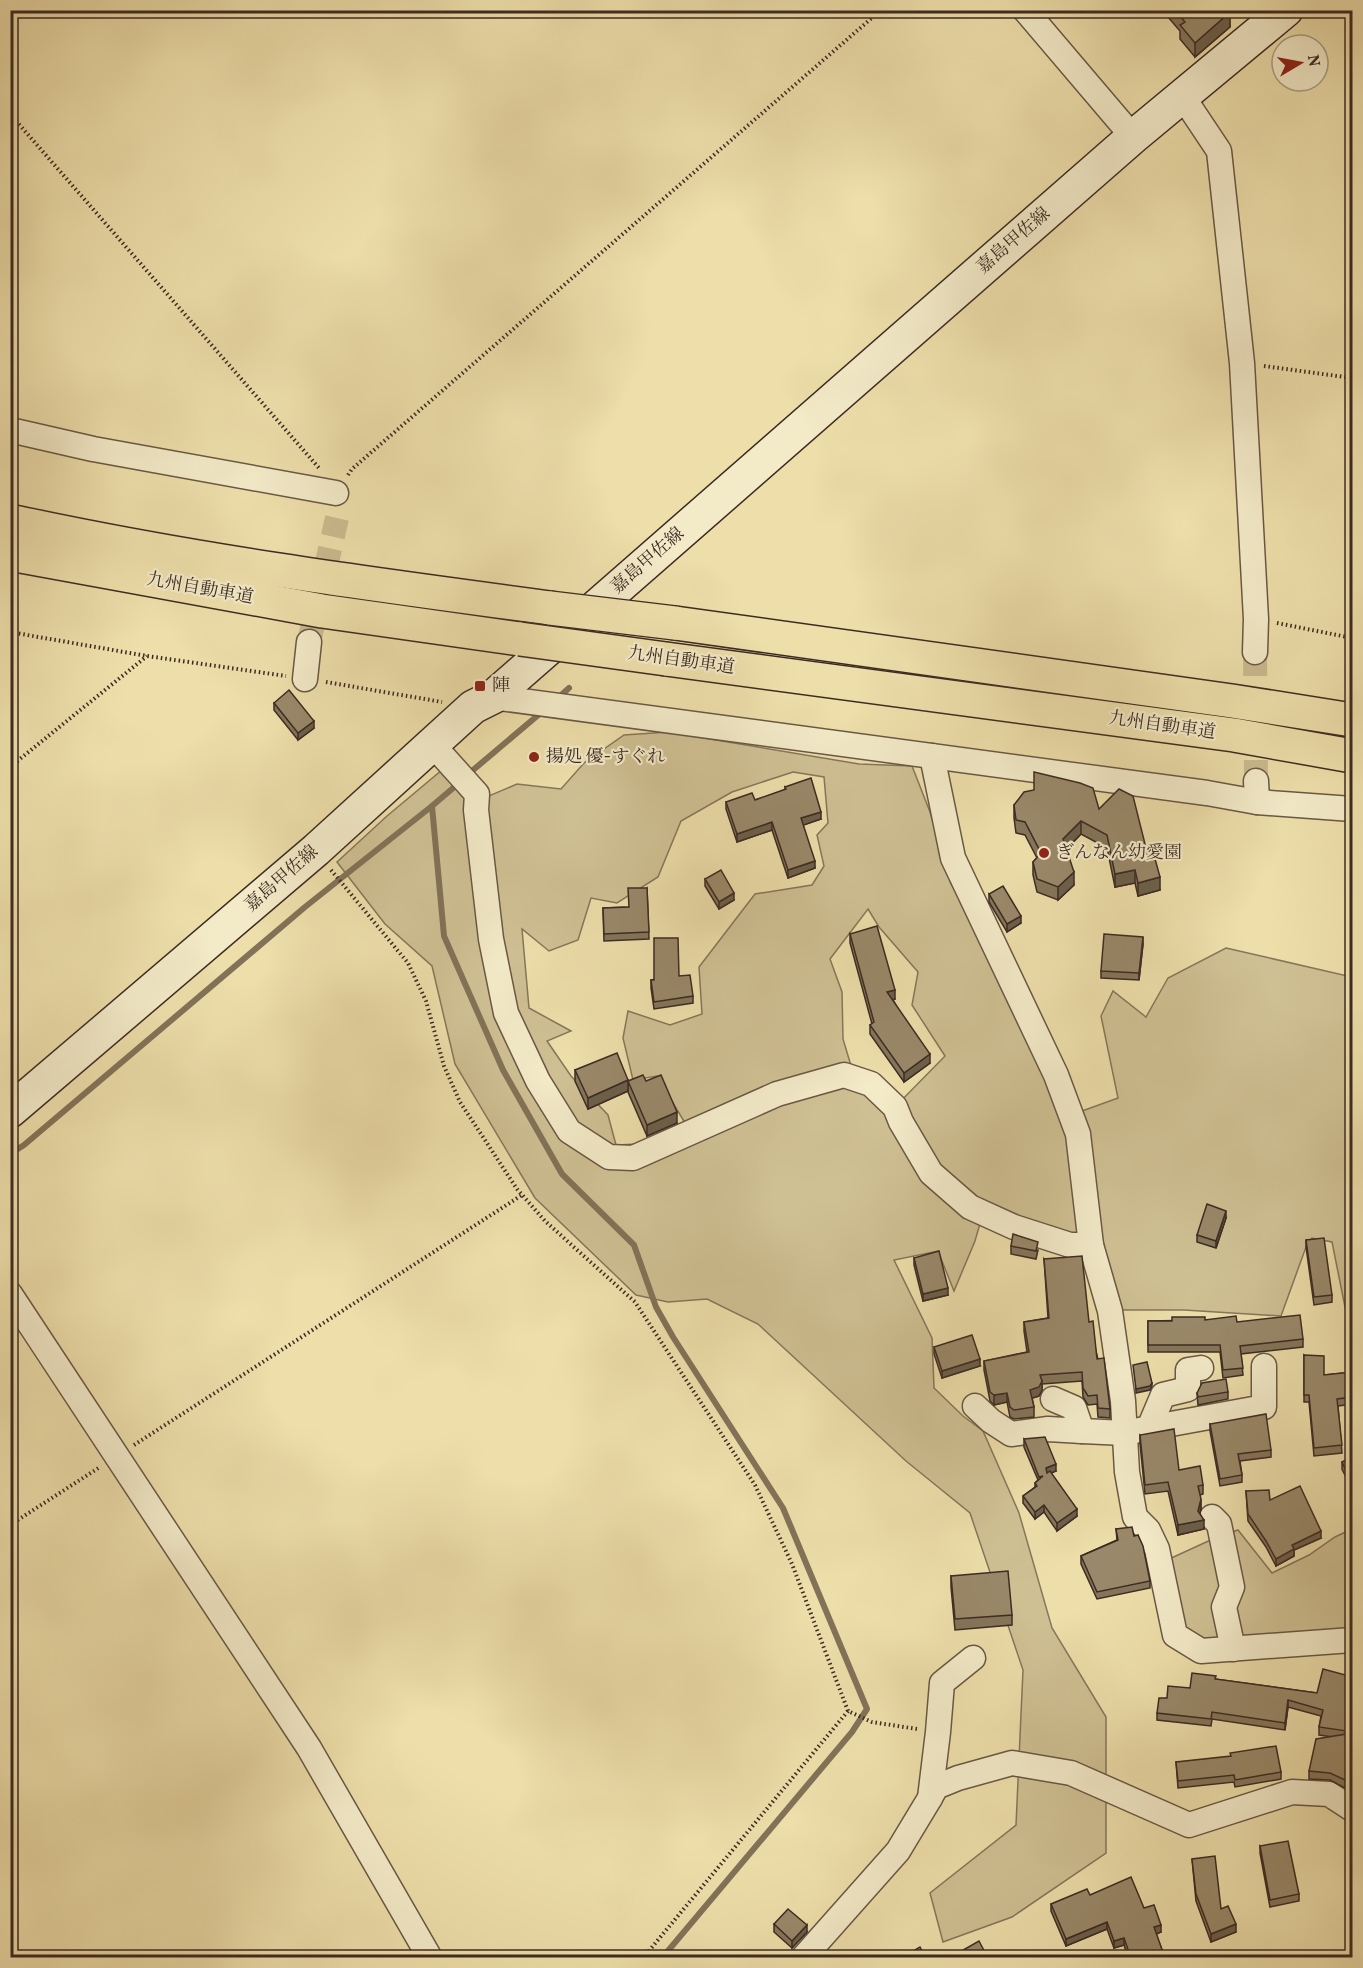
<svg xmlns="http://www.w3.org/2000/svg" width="1363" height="1968" viewBox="0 0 1363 1968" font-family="Vollkorn,'Noto Serif JP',serif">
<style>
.green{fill:#cfc093;stroke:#86765b;stroke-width:1.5;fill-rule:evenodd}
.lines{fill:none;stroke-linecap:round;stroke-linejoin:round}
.stream{stroke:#837258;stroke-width:6}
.minor-tunnel{stroke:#caba8f;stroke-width:24;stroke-dasharray:24 12;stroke-linecap:butt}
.minor-casing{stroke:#695845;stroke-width:27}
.secondary-casing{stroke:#3d2b23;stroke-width:36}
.motorway-casing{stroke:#3d2b23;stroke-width:36}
.path{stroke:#3d2b23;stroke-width:4;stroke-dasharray:1.5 3;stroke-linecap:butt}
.minor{stroke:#f3eac8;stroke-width:24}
.secondary{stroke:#f3eac8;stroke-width:33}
.motorway{stroke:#eddeaa;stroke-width:33}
.motorway-bridge-casing{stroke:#3d2b23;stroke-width:36;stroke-linecap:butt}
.motorway-bridge{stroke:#eddeaa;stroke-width:33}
.wall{fill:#84755a;stroke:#3d2b23;stroke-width:1.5}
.shaded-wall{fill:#6b5f4a;stroke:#3d2b23;stroke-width:1.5}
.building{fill:#998869;stroke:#3d2b23;stroke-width:1.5}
.poi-dot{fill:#8f2418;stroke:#f3eac8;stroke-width:2}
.labels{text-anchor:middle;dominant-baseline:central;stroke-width:4.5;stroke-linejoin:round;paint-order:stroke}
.street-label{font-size:18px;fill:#3d2b23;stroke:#f3eac8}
.poi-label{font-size:18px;fill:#3d2b23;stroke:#f3eac8;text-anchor:start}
</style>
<rect width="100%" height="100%" fill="#eddeaa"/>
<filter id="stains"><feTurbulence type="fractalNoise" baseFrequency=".00333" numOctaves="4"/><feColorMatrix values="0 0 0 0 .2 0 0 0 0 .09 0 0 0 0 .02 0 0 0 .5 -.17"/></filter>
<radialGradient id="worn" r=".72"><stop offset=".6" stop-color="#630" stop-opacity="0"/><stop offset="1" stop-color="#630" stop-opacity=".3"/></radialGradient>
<g class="green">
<path d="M668 732 859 764 912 766 930 812 951 884 979 926 1062 1119 1078 1186 1082 1229 1077 1241 985 1206 975 1241 954 1291 938 1251 894 1260 932 1338 934 1388 963 1416 983 1431 1019 1513 1052 1628 1106 1717V1853L1012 1917 943 1942 930 1893 1016 1825 1023 1670 970 1513 906 1461 758 1324 707 1299 668 1302 636 1295 535 1198 455 1064 432 966 385 924 337 862 387 816 442 770 482 799 517 784 561 789 584 763 624 735ZM793 772 824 777 828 823 817 835 824 866 812 885 755 894 699 967 702 1014 670 1025 628 1011 623 1038 633 1080 657 1076 685 1123 638 1144 616 1145 608 1115 571 1076 547 1041 571 1031 529 1008 522 929 549 951 578 940 591 898 617 903 658 877 681 821 732 792ZM868 909 879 927 918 972 912 1005 945 1056 895 1107 852 1069 843 1039 842 992 830 959Z"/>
<path d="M1226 948 1352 977V1342L1332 1242 1312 1238 1306 1247 1281 1316 1184 1310H1115L1099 1252 1082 1111 1118 1098 1101 1016 1113 991 1146 1017 1168 978Z"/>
<path d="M1352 1529V1630L1206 1644 1181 1636 1167 1560 1215 1538 1238 1530 1272 1573 1309 1555 1335 1537Z"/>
</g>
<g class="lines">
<g class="stream">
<path d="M558 698 569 688"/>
<path d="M466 776 543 711"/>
<path d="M459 783 432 806 444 936 503 1070 562 1174 634 1245 656 1307 673 1337 783 1508 867 1709 852 1732 662 1958"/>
<path d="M10 1154 24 1145 305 907 432 806"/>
</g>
<g class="minor-tunnel">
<path d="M309 642 337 518"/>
<path d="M1255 652 1256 781"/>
</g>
<g class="minor-casing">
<g id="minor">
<path d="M1025 10 1133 137"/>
<path d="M1183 97 1219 151 1242 363 1256 619 1255 652"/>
<path d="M10 430 93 449 336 493"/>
<path d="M305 679 309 642"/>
<path d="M493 697 1207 793 1257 802 1352 809"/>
<path d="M433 745 477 794 476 810 491 939 506 1013 538 1081 569 1131 609 1157 633 1158 777 1094 844 1075 871 1084 895 1107 901 1122 931 1173 970 1207 1014 1227 1070 1245H1091"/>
<path d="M932 756 953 858 1056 1075 1078 1134 1091 1245 1110 1311 1123 1401 1127 1472 1135 1517 1148 1530 1157 1549 1175 1635 1201 1651 1352 1640"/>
<path d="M1256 781 1257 802"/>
<path d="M10 1294 309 1748 430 1958"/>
<path d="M1053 1399 1074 1408 1082 1431 1125 1433 1149 1428 1163 1395 1188 1389V1370L1201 1368"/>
<path d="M975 1406 991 1421 1011 1434 1048 1429 1082 1431"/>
<path d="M1149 1428 1264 1407V1366"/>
<path d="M1212 1517 1219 1524 1232 1587 1224 1607 1233 1649"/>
<path d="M930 1798 936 1787 958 1778 1012 1763 1071 1773 1189 1825 1292 1792 1329 1794 1352 1809"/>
<path d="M803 1958 898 1851 930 1798 938 1732 942 1683 973 1658"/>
</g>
</g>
<g class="secondary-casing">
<path id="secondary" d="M10 1111 316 850 473 707 493 697 1133 137 1286 10"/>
</g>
<g class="motorway-casing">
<g id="motorway">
<path d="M10 521C189 560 369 584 550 608"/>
<path d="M10 554 322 611 520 639"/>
<path d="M675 623 1232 701 1352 720"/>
<path d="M666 659 1234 735 1352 756"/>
</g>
</g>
<g class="path">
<path d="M10 114 319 468"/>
<path d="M1264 366 1352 378"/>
<path d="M348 475 352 469 881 10"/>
<path d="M1277 623 1352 638"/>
<path d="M10 632 147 656 286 676"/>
<path d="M326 682 442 702"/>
<path d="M10 767 147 656"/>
<path d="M331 870 408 963 426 1001 444 1066 460 1102 517 1189 545 1221 635 1302 755 1485 792 1564 848 1711 872 1722 917 1729"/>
<path d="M134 1445 522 1195"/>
<path d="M10 1525 100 1467"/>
<path d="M643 1958 848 1711"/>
</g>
<use href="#minor" class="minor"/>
<use href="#secondary" class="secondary"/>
<use href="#motorway" class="motorway"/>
<g class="motorway-bridge-casing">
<g id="motorway-bridge">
<path d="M550 608 675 623"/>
<path d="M520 639 666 659"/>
</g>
</g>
<use href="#motorway-bridge" class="motorway-bridge"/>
</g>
<g class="wall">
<path d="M1162 10H1229L1230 27 1195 57 1180 39V31Z"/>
<path d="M274 703 314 728 298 740 274 710Z"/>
<path d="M785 787 821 819 803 825 815 868 788 878 772 830 737 842 726 809V802L755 800 785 790Z"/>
<path d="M1014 805 1099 809 1148 856 1160 890 1138 896 1135 883 1115 887 1107 848 1081 834 1067 849 1074 885 1058 900 1037 892 1033 875V862L1037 858 1025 835 1016 833 1014 818Z"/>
<path d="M705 879 734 900 719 909 705 886Z"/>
<path d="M647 888 649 939 604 941 603 908 629 907Z"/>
<path d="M989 894 1021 923 1007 932 989 902Z"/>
<path d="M850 934 895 999 893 1000 930 1063 904 1082 870 1034V1025L872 1024 850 943Z"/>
<path d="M1143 944 1139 980 1101 978V971Z"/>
<path d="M679 976 693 996V1003L654 1009 651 988V980Z"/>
<path d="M575 1070 628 1091 588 1109 575 1081Z"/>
<path d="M628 1081H646L677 1123 647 1136 628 1092Z"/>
<path d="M1226 1218 1216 1248 1197 1242V1235Z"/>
<path d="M1306 1240 1332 1295V1302L1314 1305 1306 1247Z"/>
<path d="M1011 1246 1038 1250 1036 1259 1011 1254Z"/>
<path d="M914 1258 948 1295 923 1301 914 1265Z"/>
<path d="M1044 1259 1089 1322 1110 1409V1418L1098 1417 1097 1404 1088 1405 1083 1397 1082 1381 1042 1384V1390L1039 1396 1032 1398 1034 1407V1417L1014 1419 1010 1417 1007 1402 994 1405 990 1401 984 1370V1361L1027 1352 1024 1331V1322L1048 1318Z"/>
<path d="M1205 1320 1237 1322 1303 1339V1347L1241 1354 1243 1375 1223 1378 1220 1352H1148V1321Z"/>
<path d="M934 1347 980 1366 942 1378 934 1354Z"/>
<path d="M1304 1355 1324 1375 1352 1372 1353 1404 1338 1406 1342 1453 1314 1456 1309 1402H1304Z"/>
<path d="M1228 1392V1399L1198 1405 1197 1393Z"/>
<path d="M1210 1424 1271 1450V1457L1240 1461 1242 1475V1482L1220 1486 1210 1431Z"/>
<path d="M1140 1435 1179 1470 1203 1485V1494L1200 1495 1201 1509 1200 1513 1204 1529 1178 1535 1168 1491 1145 1494 1140 1444Z"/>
<path d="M1024 1439 1056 1471 1051 1473 1077 1516 1057 1531 1044 1512 1035 1519 1023 1503V1496L1035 1487V1483L1038 1480 1024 1447Z"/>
<path d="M1353 1457V1492L1342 1469V1462Z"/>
<path d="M1246 1491 1270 1500 1321 1538 1294 1550V1556L1276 1566 1266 1547 1248 1521Z"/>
<path d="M1116 1529 1134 1536 1150 1581V1588L1097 1599 1081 1564V1556L1117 1540Z"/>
<path d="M951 1576 1012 1615V1625L955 1630 951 1587Z"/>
<path d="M1353 1677V1758L1345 1788 1330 1780 1309 1779V1771L1333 1737 1319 1735V1727L1321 1716 1288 1707 1285 1730 1212 1719 1211 1726 1157 1720V1713L1167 1698 1190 1688 1215 1679 1317 1693Z"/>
<path d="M1176 1762 1281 1772V1779L1235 1787 1234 1782 1178 1788Z"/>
<path d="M1260 1846 1299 1894V1901L1270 1907 1260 1853Z"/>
<path d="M1192 1859 1221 1909 1236 1932 1211 1942 1196 1901Z"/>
<path d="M1090 1895 1144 1908 1161 1932 1156 1934 1165 1958H1128L1124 1945 1114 1948 1107 1929 1066 1946 1051 1911V1904Z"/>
<path d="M774 1924 807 1932 792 1948 774 1932Z"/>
</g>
<g class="shaded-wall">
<path d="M1230 12V27L1195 57V43Z"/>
<path d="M314 721V728L298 740V733Z"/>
<path d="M821 812V819L801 826V818Z"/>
<path d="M1081 821V834L1063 852V839Z"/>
<path d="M772 822V830L737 842V834Z"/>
<path d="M815 861V868L788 878V870Z"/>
<path d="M1135 870V883L1115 887V874Z"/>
<path d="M1074 872V885L1058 900V887Z"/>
<path d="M1160 877V890L1138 896V883Z"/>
<path d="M734 893V900L719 909V902Z"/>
<path d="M1021 916V923L1007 932V924Z"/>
<path d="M1143 937V944L1139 980V973Z"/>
<path d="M895 990V999L887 1002V992Z"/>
<path d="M930 1054V1063L904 1082V1073Z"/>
<path d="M628 1080V1091L588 1109V1098Z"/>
<path d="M677 1112V1123L647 1136V1125Z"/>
<path d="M1226 1211V1218L1216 1248V1241Z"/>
<path d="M948 1288V1295L923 1301V1294Z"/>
<path d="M980 1359V1366L942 1378V1371Z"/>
<path d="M1042 1381V1390L1039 1396 1030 1399V1390Z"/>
<path d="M1152 1383V1386L1150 1390 1136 1393V1389Z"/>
<path d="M1007 1393V1402L994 1405V1395Z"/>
<path d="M1056 1464V1471L1046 1475V1468Z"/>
<path d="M1201 1499V1509L1198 1520V1511Z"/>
<path d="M1044 1505V1512L1035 1519V1512Z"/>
<path d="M1077 1509V1516L1057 1531V1523Z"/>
<path d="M1204 1520V1529L1178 1535V1525Z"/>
<path d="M1321 1531V1538L1294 1550V1556L1276 1566V1559L1292 1545Z"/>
<path d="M1288 1700V1707L1285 1730V1723Z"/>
<path d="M1353 1751V1758L1345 1788V1780Z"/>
<path d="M1107 1922V1929L1066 1946V1939Z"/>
<path d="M1236 1924V1932L1211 1942V1934Z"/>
<path d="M807 1925V1932L792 1948V1941Z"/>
<path d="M1161 1925V1932L1154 1935V1927Z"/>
<path d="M1124 1938V1945L1114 1948V1941Z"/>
</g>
<g class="building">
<path d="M1175 10H1229L1230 12 1195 43 1180 25 1185 22Z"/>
<path d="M289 690 314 721 298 733 274 703Z"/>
<path d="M1034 772 1080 783 1093 788 1099 809 1119 789 1133 796 1148 856 1154 855 1160 877 1138 883 1135 870 1115 874 1107 835 1081 821 1063 839 1074 872 1058 887 1037 879 1033 862 1041 853 1025 822 1016 820 1014 805 1024 792 1034 790Z"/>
<path d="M811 778 821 812 801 818 815 861 788 870 772 822 737 834 726 802 752 793 755 800 786 789 785 787Z"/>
<path d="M721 870 734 893 719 902 705 879Z"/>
<path d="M1003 886 1021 916 1007 924 989 894Z"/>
<path d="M628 888H647L649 932 604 934 603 908 629 907Z"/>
<path d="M877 926 895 990 887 992 930 1054 904 1073 870 1025 874 1022 850 934Z"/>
<path d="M1104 934 1143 937 1139 973 1101 971Z"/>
<path d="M654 938H678L679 976 690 975 693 996 654 1002 651 980H654Z"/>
<path d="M617 1053 628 1080 588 1098 575 1070Z"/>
<path d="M643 1075 646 1081 661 1075 677 1112 647 1125 628 1081Z"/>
<path d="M1207 1204 1226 1211 1216 1241 1197 1235Z"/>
<path d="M1013 1234 1038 1242 1036 1251 1011 1246Z"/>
<path d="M1324 1238 1332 1295 1314 1297 1306 1240Z"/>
<path d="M939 1251 948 1288 923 1294 914 1258Z"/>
<path d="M1082 1256 1089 1322 1093 1321 1097 1359 1104 1358 1110 1409 1098 1408 1097 1395 1088 1396 1083 1388 1082 1372 1040 1375 1042 1381 1039 1387 1030 1390 1034 1407 1014 1410 1010 1407 1007 1393 994 1395 990 1392 984 1361 1029 1352 1024 1322 1049 1318 1044 1259Z"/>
<path d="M1300 1315 1303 1339 1240 1346 1243 1368 1223 1370 1220 1345H1148V1321H1172V1317H1205V1320L1236 1316 1237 1322Z"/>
<path d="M972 1335 980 1359 942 1371 934 1347Z"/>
<path d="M1304 1355 1324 1356V1375L1352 1372 1353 1397 1337 1399 1342 1445 1314 1448 1309 1395H1304Z"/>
<path d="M1147 1362 1152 1383 1150 1386 1136 1389 1133 1365Z"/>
<path d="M1226 1379 1228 1392 1198 1397 1197 1393 1202 1383Z"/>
<path d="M1266 1414 1271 1450 1238 1454 1242 1475 1220 1479 1210 1424Z"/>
<path d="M1174 1429 1179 1470 1200 1466 1203 1485 1198 1486 1201 1499 1198 1511 1204 1520 1178 1525 1168 1482 1145 1485 1140 1435Z"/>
<path d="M1045 1437 1056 1464 1046 1468 1047 1473 1050 1471 1077 1509 1057 1523 1044 1505 1035 1512 1023 1496 1037 1486 1035 1483 1043 1476 1039 1477 1024 1439Z"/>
<path d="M1353 1457V1485L1342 1462Z"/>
<path d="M1300 1486 1321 1531 1292 1545 1294 1549 1276 1559 1266 1541 1248 1514 1246 1491 1269 1490 1270 1500Z"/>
<path d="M1132 1527 1134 1536 1138 1535 1143 1546 1150 1581 1097 1592 1081 1556 1118 1540 1116 1529Z"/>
<path d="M1008 1571 1012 1615 955 1619 951 1576Z"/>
<path d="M1323 1669 1353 1677V1732L1319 1727 1323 1710 1288 1700 1285 1723 1212 1712 1211 1719 1157 1713 1159 1698H1167L1168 1686 1190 1688 1192 1673 1216 1676 1215 1679 1317 1693Z"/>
<path d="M1353 1733V1751L1345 1780 1330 1773 1309 1771 1316 1739Z"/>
<path d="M1276 1746 1281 1772 1235 1780 1234 1775 1178 1781 1176 1762 1231 1756 1230 1753Z"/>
<path d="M1288 1841 1299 1894 1270 1900 1260 1846Z"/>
<path d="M1215 1856 1221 1909 1228 1906 1236 1924 1211 1934 1196 1894 1192 1859Z"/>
<path d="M1131 1877 1144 1908 1154 1905 1161 1925 1154 1927 1165 1958H1131L1124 1938 1114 1941 1107 1922 1066 1939 1051 1904 1087 1889 1090 1895Z"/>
<path d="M788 1909 807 1925 792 1941 774 1924Z"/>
<path d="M979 1941 988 1958H949Z"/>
<path d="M920 1947 926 1958H901Z"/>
</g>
<g class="poi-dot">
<rect x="474" y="680" width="12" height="12" rx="3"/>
<circle cx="534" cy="757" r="6"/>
<circle cx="1044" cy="853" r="6"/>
</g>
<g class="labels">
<g class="street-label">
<text transform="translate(1014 241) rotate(-41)">嘉島甲佐線</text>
<text transform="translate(648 561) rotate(-41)">嘉島甲佐線</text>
<text transform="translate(200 589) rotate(10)">九州自動車道</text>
<text transform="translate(681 661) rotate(8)">九州自動車道</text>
<text transform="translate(1162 726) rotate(8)">九州自動車道</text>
<text transform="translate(282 879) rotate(-41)">嘉島甲佐線</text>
</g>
<g class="poi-label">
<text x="492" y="686">陣</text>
<text x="546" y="757">揚処 優-すぐれ</text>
<text x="1056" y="853">ぎんなん幼愛園</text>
</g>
</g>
<rect width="1363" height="1968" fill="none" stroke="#eddeaa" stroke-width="36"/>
<rect x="12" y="12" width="1339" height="1944" fill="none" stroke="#3d2b23" stroke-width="3"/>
<rect x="18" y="18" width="1327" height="1932" fill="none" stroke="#3d2b23" stroke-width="1.5"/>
<g transform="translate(1300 63) rotate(80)"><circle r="28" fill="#f3eac8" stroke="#aa9e86" stroke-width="1.5"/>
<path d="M0-4.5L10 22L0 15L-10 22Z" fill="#8f2418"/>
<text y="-9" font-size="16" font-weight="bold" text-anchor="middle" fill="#3d2b23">N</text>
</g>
<rect width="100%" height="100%" filter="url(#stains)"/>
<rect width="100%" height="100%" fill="url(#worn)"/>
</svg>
